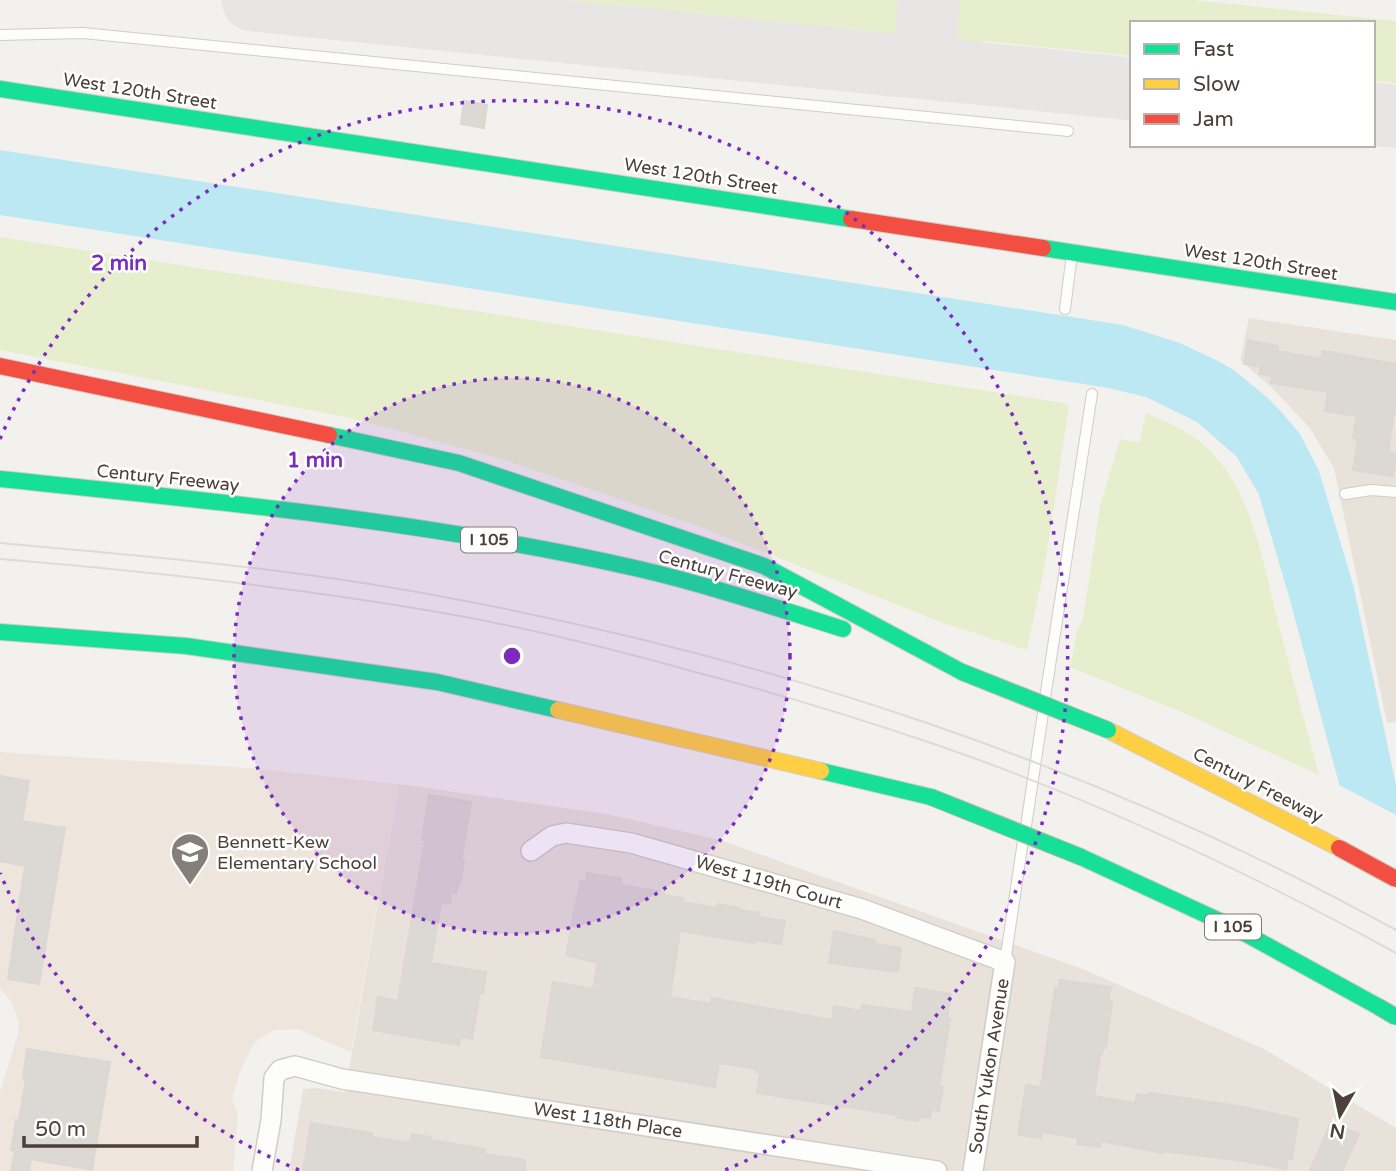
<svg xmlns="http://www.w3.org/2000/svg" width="1396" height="1171" viewBox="0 0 1396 1171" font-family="'Varela Round',sans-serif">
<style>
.residential{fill:#e8e2db}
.education{fill:#eee6dd}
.green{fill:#e7eecd}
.water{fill:#bce8f3}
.pier{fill:#f3f1ee}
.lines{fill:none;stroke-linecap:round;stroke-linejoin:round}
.taxiway{stroke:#e7e6e4;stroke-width:63}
.building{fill:#dcd8d4;stroke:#dcd7d3;stroke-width:2}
.lane-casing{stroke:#d0ccc8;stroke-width:12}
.street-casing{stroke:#d0ccc8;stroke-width:22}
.fast-casing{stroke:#d5cec5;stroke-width:18}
.slow-casing{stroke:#d5cec5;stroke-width:18}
.jam-casing{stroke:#d5cec5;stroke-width:18}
.lane{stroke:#fdfdfc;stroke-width:10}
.street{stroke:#fdfdfc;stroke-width:19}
.fast{stroke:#16e098;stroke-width:16}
.slow{stroke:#ffcf43;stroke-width:16}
.jam{stroke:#f24e42;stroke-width:16}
.tram{stroke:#dbdbda;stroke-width:2}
.fast-bridge-casing{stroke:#ccb8a8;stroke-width:18;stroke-linecap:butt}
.jam-bridge-casing{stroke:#ccb8a8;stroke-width:18;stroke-linecap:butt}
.fast-bridge{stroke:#16e098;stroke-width:16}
.jam-bridge{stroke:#f24e42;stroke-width:16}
.ring{fill:none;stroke:#7b2cbf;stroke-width:3.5;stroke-dasharray:3.5 7}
.labels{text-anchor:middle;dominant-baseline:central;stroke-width:5;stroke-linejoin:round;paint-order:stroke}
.shield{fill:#fff;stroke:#827974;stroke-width:2}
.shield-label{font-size:16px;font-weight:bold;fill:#4c4038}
.street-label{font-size:18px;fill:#4c4038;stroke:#fff}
.poi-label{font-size:18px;fill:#4c4038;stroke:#fff;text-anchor:start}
.centre{fill:#7b2cbf;stroke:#fff;stroke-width:3.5}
.ring-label{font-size:21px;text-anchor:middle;font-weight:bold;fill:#7b2cbf;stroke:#fff;stroke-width:5;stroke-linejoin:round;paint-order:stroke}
</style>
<rect width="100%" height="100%" fill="#f3f1ee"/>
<g class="residential">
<path d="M1249 318 1396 340V722L1387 723 1334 468 1309 427 1272 388 1240 360Z"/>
<path d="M399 784 607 814 720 840 1083 969 1264 1049 1396 1128V1171H289L303 1089 317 1088 345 1092Z"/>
</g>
<path class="education" d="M0 752 248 768 399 784 351 1052 298 1029 274 1030 254 1043 241 1069 232 1099 238 1115 233 1171H0V1092L17 1037 19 1023 12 1003 0 989Z"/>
<g class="green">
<path d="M562 0H911L909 18 897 35 877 40 868 39 869 31Z"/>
<path d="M949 0H1193L1396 21V83L1373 81V23H1132V56L983 41 981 50C948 44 948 30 949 0Z"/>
<path d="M0 237 1064 403 1069 406 1046 559 1027 650 943 623 698 526 502 459 351 418 0 350Z"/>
<path d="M1146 413C1167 422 1188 431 1206 447 1254 491 1263 566 1279 626 1292 676 1306 726 1319 775L1184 713 1070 667 1077 631 1083 619 1100 506 1120 439 1139 443Z"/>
</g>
<path class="water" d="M0 150 1123 325 1180 343 1216 360 1234 370 1269 399 1284 415 1300 434 1319 471 1353 584 1396 785V998L1290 600 1259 495 1237 457 1197 422 1146 397 1109 388 0 215Z"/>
<path class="pier" d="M1333 782 1396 815V1001L1393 999Z"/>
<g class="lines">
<g class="taxiway">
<path d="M253 0 1132 89"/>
<path d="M890 65C931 61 925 33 929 0"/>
<path d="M1373 114 1396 116"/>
</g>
</g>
<g class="building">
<path d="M464 101 487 105 484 128 461 124Z"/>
<path d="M1248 340 1278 346 1277 351 1321 359 1323 351 1396 364V399L1388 452 1396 454 1393 476 1353 470 1358 439 1353 438 1357 416 1325 411 1328 392 1271 383 1272 376 1259 374 1261 367 1244 364Z"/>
<path d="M0 776 29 781 22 821 65 828 39 984 8 979 25 866 0 861Z"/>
<path d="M429 795 471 802 461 860H464L460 884H458L456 893 451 892 450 903 441 902 431 963 486 972 483 993 480 992 472 1039 461 1037 459 1045 373 1030 378 997 398 1001 425 840H422Z"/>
<path d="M587 873 621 878 620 885 664 892V895L683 898 682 902 717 908 718 904 740 908V910L759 913 758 917 785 921 781 944 755 940 754 943 680 931 670 997 711 1004 712 998 832 1020 834 1006 861 1011 862 1005 912 1012 915 988 951 994 947 1019H950L939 1087H943L939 1111 931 1110 930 1118 919 1117 918 1121 897 1118 898 1115 757 1093 760 1073 756 1072V1069L719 1063 715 1087 541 1057 553 982 593 989 598 963 566 955 578 892 581 881 586 882Z"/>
<path d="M834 931 875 940V944L901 948 898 972 829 963Z"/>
<path d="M1060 980 1111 987 1108 1001 1112 1002 1106 1048H1103L1102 1055H1100L1094 1096 1135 1103 1137 1094 1149 1096V1093L1244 1107 1298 1119 1292 1159 1288 1158 1286 1169 1244 1161 1163 1151V1153L1101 1141 1100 1147 1077 1144 1078 1138 1042 1132 1041 1138 1018 1135 1026 1085 1041 1087 1055 988 1059 989Z"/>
<path d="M27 1049 110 1062 92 1170 31 1159 29 1171H11L15 1151 11 1150 16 1120 19 1121 26 1079H23Z"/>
<path d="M1331 1122 1359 1134 1342 1171H1310Z"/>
<path d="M311 1123 372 1133V1137L409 1143 412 1134 431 1137V1140L485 1149 484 1154 525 1160V1171H303Z"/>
</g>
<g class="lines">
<g class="lane-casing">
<g id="lane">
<path d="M0 35 83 33 1068 131"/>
<path d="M1065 309 1072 254"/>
<path d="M1345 494 1371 490 1396 492"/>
<path d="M1045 698 1092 394"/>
<path d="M1026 826 1043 713"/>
<path d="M1005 962 1023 841"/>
</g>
</g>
<g class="street-casing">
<g id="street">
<path d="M531 851 552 836 566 833 631 843 862 909 1005 962 973 1171"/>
<path d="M262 1171 271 1120 274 1078 280 1070 295 1066 342 1079 937 1171"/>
</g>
</g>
<g class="fast-casing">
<g id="fast">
<path d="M0 89 851 219"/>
<path d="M1043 248 1396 302"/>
<path d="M329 435 459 463 764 566 962 672"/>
<path d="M0 479C213 501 426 521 635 568 705 584 774 607 843 629"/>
<path d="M0 632 186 646 437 682 558 710"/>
<path d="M821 771 931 797"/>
<path d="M1081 857 1237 929 1379 1007"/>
</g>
</g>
<g class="slow-casing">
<g id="slow">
<path d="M558 710 821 771"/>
<path d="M1108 730 1339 848"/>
</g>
</g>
<g class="jam-casing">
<g id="jam">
<path d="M851 219 1043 248"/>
<path d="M0 366 329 435"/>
</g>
</g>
<use href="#lane" class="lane"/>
<use href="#street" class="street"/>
<use href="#fast" class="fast"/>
<use href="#slow" class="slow"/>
<use href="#jam" class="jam"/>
<g class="tram">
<path d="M0 543C148 556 298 569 444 597 775 658 1101 767 1396 930"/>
<path d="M0 559C146 571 293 587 438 612 524 627 610 648 695 672 776 693 855 717 934 744 1094 799 1248 872 1396 953"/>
</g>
<g class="fast-bridge-casing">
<g id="fast-bridge">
<path d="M962 672 1108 730"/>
<path d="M931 797 1081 857"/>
<path d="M1379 1007 1396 1017"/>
</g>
</g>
<g class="jam-bridge-casing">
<path id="jam-bridge" d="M1339 848 1396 879"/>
</g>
<use href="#fast-bridge" class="fast-bridge"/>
<use href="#jam-bridge" class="jam-bridge"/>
</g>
<circle cx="512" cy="656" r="278" fill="#7b2cbf" fill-opacity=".12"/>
<g class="ring">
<circle cx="512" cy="656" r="278"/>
<path d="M299 1170A556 556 0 0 1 0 873M0 439A556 556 0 1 1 725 1170"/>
</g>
<defs>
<g id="school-pin" transform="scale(2.0125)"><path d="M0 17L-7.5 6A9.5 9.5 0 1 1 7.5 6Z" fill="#867e78" stroke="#fff"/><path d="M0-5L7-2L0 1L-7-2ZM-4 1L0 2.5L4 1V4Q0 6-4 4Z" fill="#fff"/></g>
</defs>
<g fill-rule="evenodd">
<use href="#school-pin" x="190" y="852"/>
</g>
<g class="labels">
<g class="shield">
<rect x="461" y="527.5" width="56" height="25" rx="5"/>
<rect x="1205" y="914.5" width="56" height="25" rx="5"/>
</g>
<g class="shield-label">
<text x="489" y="540">I 105</text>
<text x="1233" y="927">I 105</text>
</g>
<g class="street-label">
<text transform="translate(140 91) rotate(9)">West 120th Street</text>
<text transform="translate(701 176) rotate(9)">West 120th Street</text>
<text transform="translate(1261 262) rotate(9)">West 120th Street</text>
<text transform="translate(168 478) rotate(6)">Century Freeway</text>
<text transform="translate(728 574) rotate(15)">Century Freeway</text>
<text transform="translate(1258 785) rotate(27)">Century Freeway</text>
<text transform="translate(769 882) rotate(16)">West 119th Court</text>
<text transform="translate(989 1066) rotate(-81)">South Yukon Avenue</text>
<text transform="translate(608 1120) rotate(9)">West 118th Place</text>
</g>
<g class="poi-label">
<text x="217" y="842">Bennett-Kew<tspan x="217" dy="21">Elementary School</tspan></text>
</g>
</g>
<circle cx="512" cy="656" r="10" class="centre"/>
<g class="ring-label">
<text x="119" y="270">2 min</text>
<text x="315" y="467">1 min</text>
</g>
<rect x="1130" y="21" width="245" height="126" fill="#ffffff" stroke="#b7b3af" stroke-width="2"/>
<rect x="1144" y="44" width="35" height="10" fill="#16e098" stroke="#b7b3af" stroke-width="2"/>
<text x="1193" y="56" font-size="21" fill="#4c4038">Fast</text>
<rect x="1144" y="79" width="35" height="10" fill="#ffcf43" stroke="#b7b3af" stroke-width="2"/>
<text x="1193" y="91" font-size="21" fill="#4c4038">Slow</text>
<rect x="1144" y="114" width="35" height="10" fill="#f24e42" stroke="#b7b3af" stroke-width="2"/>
<text x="1193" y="126" font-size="21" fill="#4c4038">Jam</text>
<g transform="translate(1340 1115) rotate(189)" stroke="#ffffff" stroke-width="5" paint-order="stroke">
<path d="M0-5L12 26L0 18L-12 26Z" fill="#4c4038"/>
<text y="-10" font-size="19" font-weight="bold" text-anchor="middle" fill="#4c4038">N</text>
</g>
<path d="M24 1136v10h173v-10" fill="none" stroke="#4c4038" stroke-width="3.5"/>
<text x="35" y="1136" font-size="21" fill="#4c4038" stroke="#ffffff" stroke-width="5" paint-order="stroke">50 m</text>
</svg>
